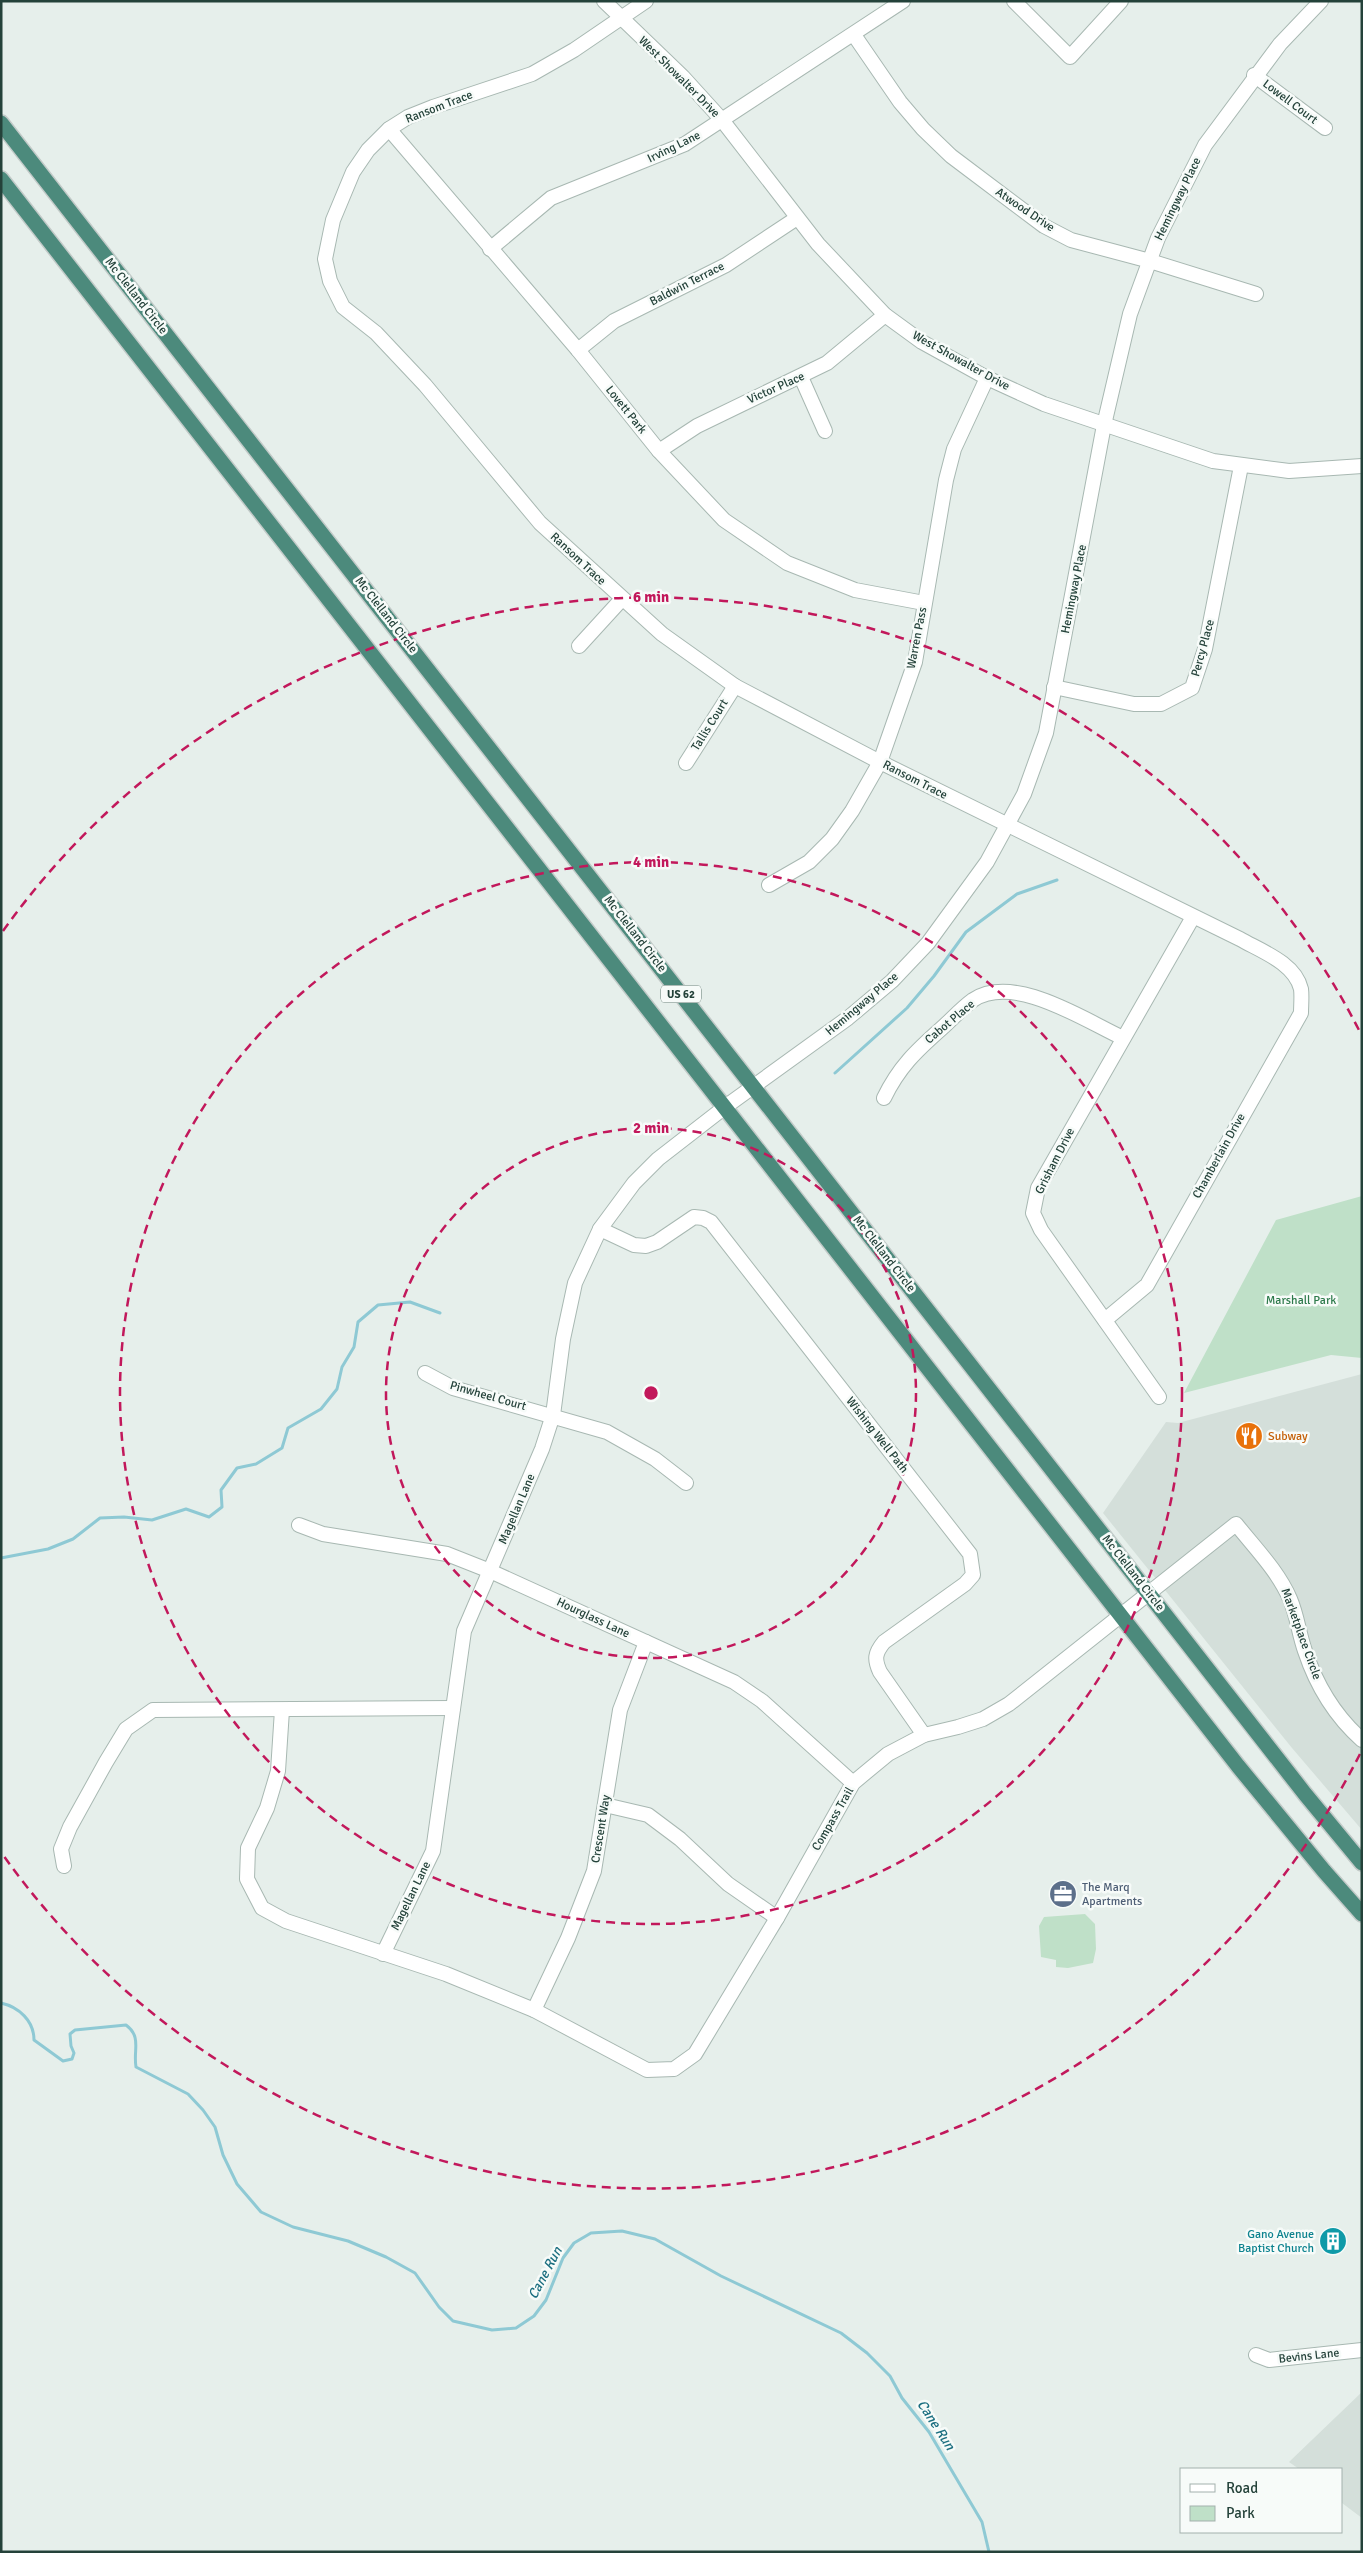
<svg xmlns="http://www.w3.org/2000/svg" width="1363" height="2553" viewBox="0 0 1363 2553" font-family="Signika,sans-serif">
<style>
.built{fill:#d4dfda}
.green{fill:#bfe0c8}
.lines{fill:none;stroke-linecap:round;stroke-linejoin:round}
.stream{stroke:#8ec9d4;stroke-width:3}
.minor-casing{stroke:#a8b8b2;stroke-width:16}
.trunk-casing{stroke:#c2cac8;stroke-width:18}
.minor{stroke:#fff;stroke-width:14}
.trunk{stroke:#4c8a7c;stroke-width:15}
.ring{fill:none;stroke:#c2185b;stroke-width:2.5;stroke-dasharray:9 6}
.labels{text-anchor:middle;dominant-baseline:central;stroke-width:5;stroke-linejoin:round;paint-order:stroke}
.shield{fill:#f7fbf9;stroke:#637a73;stroke-width:1}
.shield-label{font-size:11px;font-weight:bold;fill:#24423a}
.street-label{font-size:12px;fill:#24423a;stroke:#f7fbf9}
.park-label{font-size:12px;fill:#2d7a4b;stroke:#f7fbf9}
.food-label{font-size:12px;fill:#c56008;stroke:#f7fbf9;text-anchor:start}
.service-label{font-size:12px;fill:#4e5e75;stroke:#f7fbf9;text-anchor:start}
.culture-label{font-size:12px;fill:#0d838f;stroke:#f7fbf9;text-anchor:end}
.water-label{font-size:14px;font-style:italic;fill:#1c6f80;stroke:#f7fbf9}
.centre{fill:#c2185b;stroke:#f7fbf9;stroke-width:2.5}
.ring-label{font-size:15px;text-anchor:middle;font-weight:bold;fill:#c2185b;stroke:#f7fbf9;stroke-width:5;stroke-linejoin:round;paint-order:stroke}
</style>
<rect width="100%" height="100%" fill="#e6efeb"/>
<g class="built">
<path d="M1362 1374V1830L1292 1748 1103 1513 1166 1422 1178 1423Z"/>
<path d="M1362 2392V2518L1342 2503V2469H1299L1289 2462Z"/>
</g>
<g class="green">
<path d="M1362 1196V1358L1331 1355 1184 1393 1276 1220Z"/>
<path d="M1085 1914 1095 1924 1096 1949 1093 1963 1068 1968 1056 1967V1960L1041 1957 1039 1926 1044 1917Z"/>
</g>
<g class="lines">
<g class="stream">
<path d="M835 1073 907 1008 934 976 966 932 1017 894 1057 880"/>
<path d="M1 1558 48 1549 73 1539 100 1518 124 1517 152 1520 186 1509 209 1517 222 1507 221 1490 237 1468 256 1464 282 1448 288 1428 321 1409 337 1389 342 1367 354 1347 358 1322 378 1305 410 1302 440 1313"/>
<path d="M1 2003C19 2007 34 2021 34 2040L63 2061 72 2059 74 2053 71 2046 70 2034 75 2030 126 2025C142 2037 133 2050 136 2067L188 2094 203 2110 215 2127 223 2155 237 2184 261 2212 293 2227 348 2241 386 2257 415 2273 439 2307 453 2321 492 2330 516 2328 534 2316 546 2300 563 2258 574 2243 591 2233 622 2231 655 2239 721 2276 841 2333 867 2353 890 2376 902 2398 929 2432 982 2522 989 2552"/>
</g>
<g class="minor-casing">
<g id="minor">
<path d="M604 1 683 77 722 120 818 244 885 315 922 342 987 378 1044 404 1213 461 1289 471 1362 466"/>
<path d="M646 1 574 50 532 74 433 107 408 117 389 129 368 150 353 172 333 220 325 259 330 281 343 307 376 333 425 385 540 523 662 634 735 686 880 762 1240 939C1261 951 1295 963 1301 989 1302 996 1301 1006 1301 1013L1147 1285 1105 1320"/>
<path d="M1014 1 1070 57 1121 1"/>
<path d="M854 35 900 102 923 129 951 156 1044 226 1071 240 1150 261 1256 294"/>
<path d="M1254 75 1325 128"/>
<path d="M389 129 578 350 659 451 724 520 787 563 855 590 924 603"/>
<path d="M490 249 551 198 685 144 903 1"/>
<path d="M578 350 614 321 726 265 797 218"/>
<path d="M801 377 825 431"/>
<path d="M659 451 697 426 827 363 885 315"/>
<path d="M579 646 621 600"/>
<path d="M1054 687 1134 704H1161L1192 688 1205 649 1241 466"/>
<path d="M686 763 735 686"/>
<path d="M769 885 809 862 832 839 852 811 880 762 915 662 946 480 954 449 987 378"/>
<path d="M884 1098C899 1067 916 1051 942 1028 952 1019 962 1008 973 1000 1014 973 1084 1020 1123 1038"/>
<path d="M600 1229 634 1245 646 1246 657 1242 694 1217 703 1218 711 1222 970 1554 973 1575 965 1584 884 1642C875 1653 874 1659 880 1672L924 1735"/>
<path d="M425 1373 453 1388 607 1432 655 1459 686 1483"/>
<path d="M1159 1397 1041 1230 1033 1213 1038 1188 1193 917"/>
<path d="M299 1525 323 1534 447 1554 490 1571 734 1682 762 1701 853 1783"/>
<path d="M282 1710 278 1771 267 1808 248 1848 247 1879 262 1908 286 1921 446 1974 534 2010 647 2070 674 2069 695 2054 777 1918 853 1783 888 1754 924 1735 958 1727 983 1719 1009 1704 1236 1524C1255 1548 1278 1571 1290 1599 1297 1615 1299 1634 1305 1651 1316 1684 1335 1716 1362 1740"/>
<path d="M605 1805 648 1815 680 1839 728 1884 777 1918"/>
<path d="M64 1866 61 1849 70 1827 106 1762 126 1729 153 1710 453 1708"/>
<path d="M383 1954 433 1851 464 1631 542 1449 553 1415 563 1339 575 1283 600 1229 634 1183 658 1159 725 1107 848 1018 892 981 928 943 987 862 1024 794 1046 733 1104 425 1130 314 1158 238 1205 145 1280 44 1321 1"/>
<path d="M534 2010 568 1938 594 1871 620 1710 646 1642"/>
<path d="M1256 2355 1269 2360 1362 2350"/>
</g>
</g>
<g class="trunk-casing">
<g id="trunk">
<path d="M1 123 1305 1794 1362 1863"/>
<path d="M1 179 1238 1766 1324 1871 1362 1914"/>
</g>
</g>
<use href="#minor" class="minor"/>
<use href="#trunk" class="trunk"/>
</g>
<g class="ring">
<circle cx="651" cy="1393" r="265"/>
<circle cx="651" cy="1393" r="531"/>
<path d="M1360 1754A796 796 0 0 1 3 1855M3 931A796 796 0 0 1 1360 1032"/>
</g>
<defs>
<g id="restaurant-disc" transform="scale(1.4375)"><circle r="9.5" fill="#e8710a" stroke="#f7fbf9"/><path d="M-5-6h1v4h1v-4h1v4h1v-4h1v5L-1.5 .5V6h-2V.5L-5-1ZM5-6V6H3V1.5H1.5Q1.5-4 5-6Z" fill="#fff"/></g>
<g id="office-disc" transform="scale(1.4375)"><circle r="9.5" fill="#5c6f8a" stroke="#f7fbf9"/><path d="M-6-3h4V-5.5h4V-3h4V5H-6ZM-1-4.5V-3h2v-1.5ZM-6 0V1H6V0Z" fill="#fff"/></g>
<g id="building-disc" transform="scale(1.4375)"><circle r="9.5" fill="#0f9aa8" stroke="#f7fbf9"/><path d="M-4-6H4V6H1V3H-1V6H-4ZM-2.5-4.3h1.7v1.8h-1.7ZM.8-4.3h1.7v1.8H.8ZM-2.5-1h1.7V.8h-1.7ZM.8-1h1.7V.8H.8Z" fill="#fff"/></g>
</defs>
<g fill-rule="evenodd">
<use href="#restaurant-disc" x="1249" y="1436"/>
<use href="#office-disc" x="1063" y="1894"/>
<use href="#building-disc" x="1333" y="2241"/>
</g>
<g class="labels">
<rect class="shield" x="661" y="985.5" width="40" height="17" rx="4"/>
<g class="shield-label">
<text x="681" y="994">US 62</text>
</g>
<g class="street-label">
<text transform="translate(679 77) rotate(45)">West Showalter Drive</text>
<text transform="translate(1290 102) rotate(37)">Lowell Court</text>
<text transform="translate(439 107) rotate(-21)">Ransom Trace</text>
<text transform="translate(674 147) rotate(-26)">Irving Lane</text>
<text transform="translate(1178 199) rotate(-64)">Hemingway Place</text>
<text transform="translate(1025 210) rotate(34)">Atwood Drive</text>
<text transform="translate(687 284) rotate(-27)">Baldwin Terrace</text>
<text transform="translate(136 296) rotate(52)">Mc Clelland Circle</text>
<text transform="translate(961 361) rotate(29)">West Showalter Drive</text>
<text transform="translate(776 388) rotate(-24)">Victor Place</text>
<text transform="translate(626 410) rotate(51)">Lovett Park</text>
<text transform="translate(578 559) rotate(43)">Ransom Trace</text>
<text transform="translate(1074 589) rotate(-79)">Hemingway Place</text>
<text transform="translate(386 615) rotate(52)">Mc Clelland Circle</text>
<text transform="translate(917 638) rotate(-79)">Warren Pass</text>
<text transform="translate(1203 648) rotate(-75)">Percy Place</text>
<text transform="translate(710 725) rotate(-58)">Tallis Court</text>
<text transform="translate(915 780) rotate(27)">Ransom Trace</text>
<text transform="translate(635 934) rotate(52)">Mc Clelland Circle</text>
<text transform="translate(862 1004) rotate(-40)">Hemingway Place</text>
<text transform="translate(950 1022) rotate(-40)">Cabot Place</text>
<text transform="translate(1219 1156) rotate(-61)">Chamberlain Drive</text>
<text transform="translate(1055 1161) rotate(-63)">Grisham Drive</text>
<text transform="translate(884 1254) rotate(52)">Mc Clelland Circle</text>
<text transform="translate(488 1396) rotate(16)">Pinwheel Court</text>
<text transform="translate(877 1435) rotate(52)">Wishing Well Path</text>
<text transform="translate(517 1509) rotate(-67)">Magellan Lane</text>
<text transform="translate(1133 1573) rotate(52)">Mc Clelland Circle</text>
<text transform="translate(593 1618) rotate(25)">Hourglass Lane</text>
<text transform="translate(1301 1634) rotate(70)">Marketplace Circle</text>
<text transform="translate(833 1819) rotate(-60)">Compass Trail</text>
<text transform="translate(601 1829) rotate(-81)">Crescent Way</text>
<text transform="translate(411 1896) rotate(-64)">Magellan Lane</text>
<text transform="translate(1309 2356) rotate(-6)">Bevins Lane</text>
</g>
<g class="park-label">
<text x="1301" y="1300">Marshall Park</text>
</g>
<g class="food-label">
<text x="1268" y="1436">Subway</text>
</g>
<g class="service-label">
<text x="1082" y="1887">The Marq<tspan x="1082" dy="14">Apartments</tspan></text>
</g>
<g class="culture-label">
<text x="1314" y="2234">Gano Avenue<tspan x="1314" dy="14">Baptist Church</tspan></text>
</g>
<g class="water-label">
<text transform="translate(545 2273) rotate(-62)">Cane Run</text>
<text transform="translate(936 2425) rotate(57)">Cane Run</text>
</g>
</g>
<circle cx="651" cy="1393" r="8" class="centre"/>
<g class="ring-label">
<text x="651" y="602">6 min</text>
<text x="651" y="867">4 min</text>
<text x="651" y="1133">2 min</text>
</g>
<rect width="1363" height="2553" fill="none" stroke="#24423a" stroke-width="5"/>
<rect x="1180" y="2468" width="162" height="65" fill="#f7fbf9" stroke="#a3b1ad"/>
<rect x="1190" y="2484" width="25" height="8" fill="#ffffff" stroke="#a3b1ad"/>
<text x="1226" y="2493" font-size="15" fill="#24423a">Road</text>
<rect x="1190" y="2506" width="25" height="15" fill="#bfe0c8" stroke="#a3b1ad"/>
<text x="1226" y="2518" font-size="15" fill="#24423a">Park</text>
</svg>
